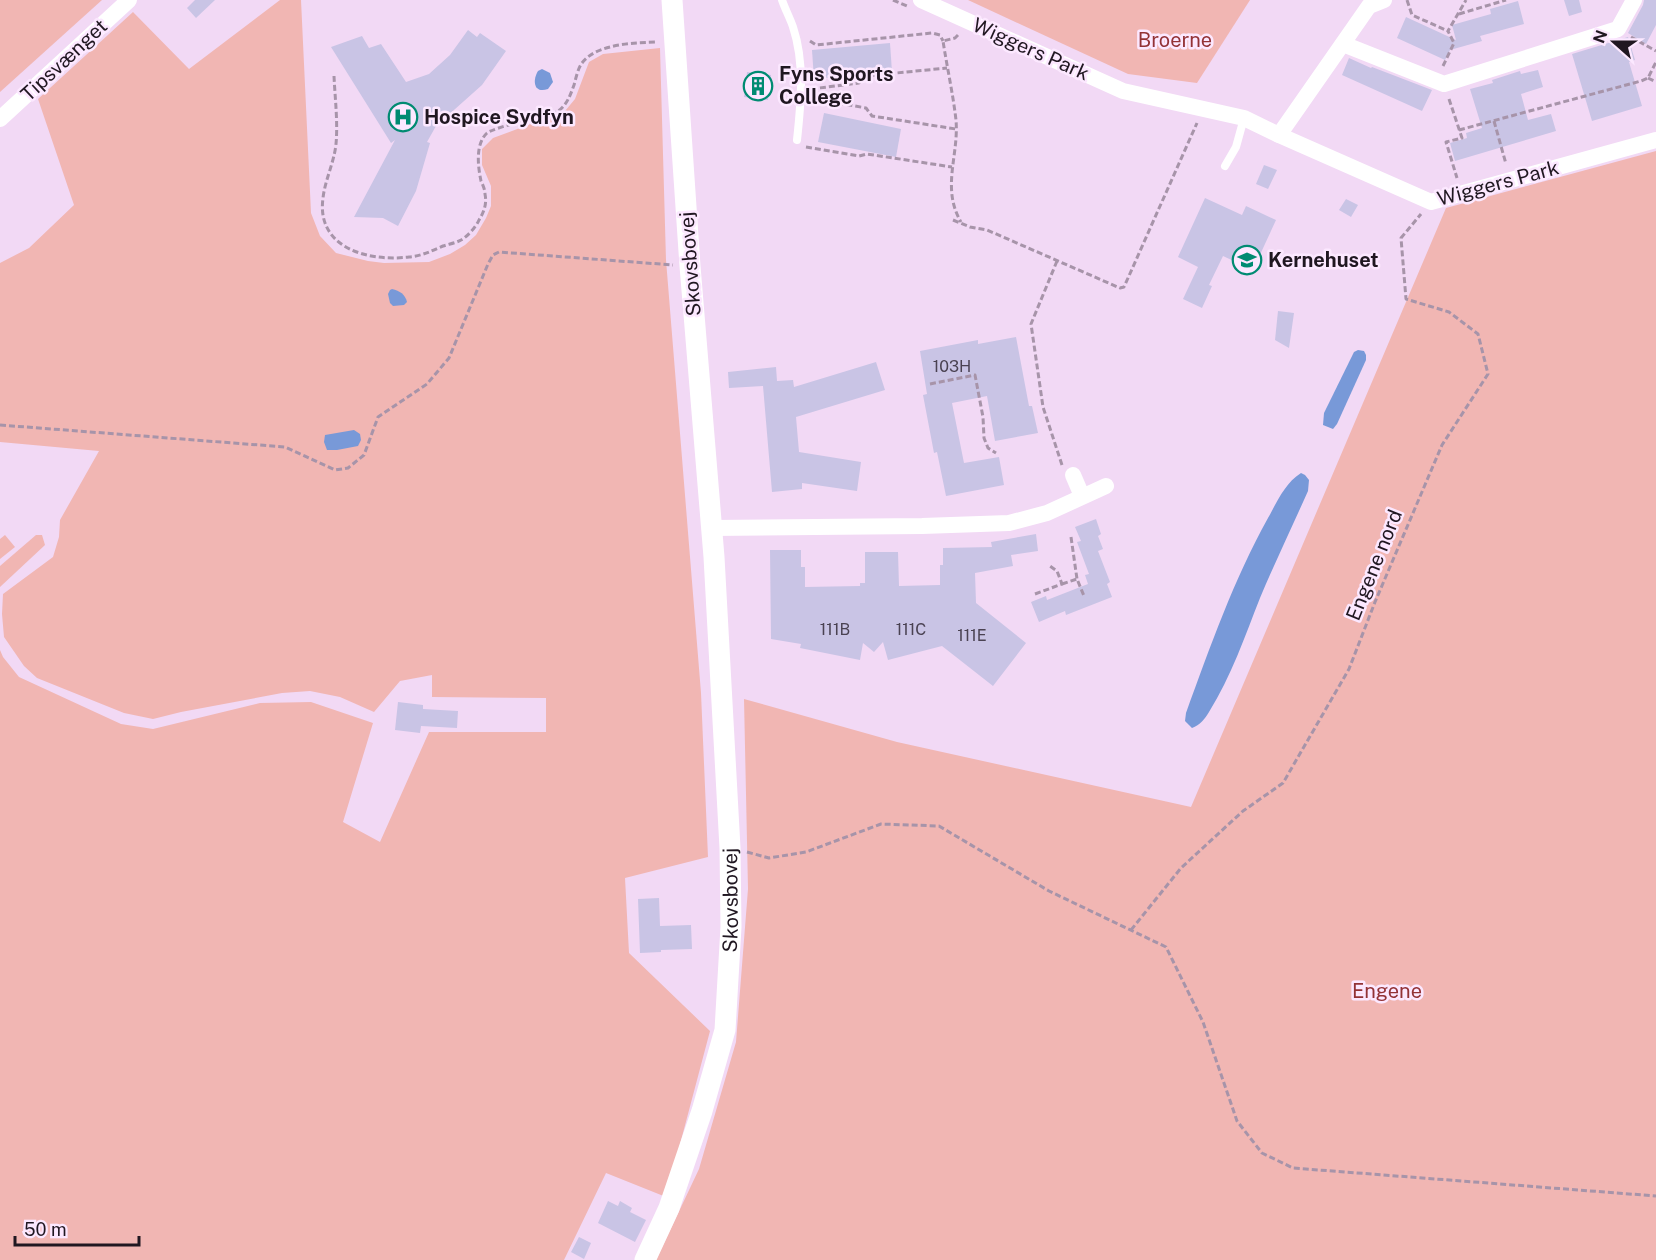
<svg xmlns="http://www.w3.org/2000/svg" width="1656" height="1260" viewBox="0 0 1656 1260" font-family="'Public Sans',sans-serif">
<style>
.green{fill:#f1b6b3}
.water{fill:#7899d8}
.building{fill:#c9c4e5}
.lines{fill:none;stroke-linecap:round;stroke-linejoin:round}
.path{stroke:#a794a9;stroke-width:3;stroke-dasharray:6 3;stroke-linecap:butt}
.service{stroke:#fff;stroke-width:8}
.minor{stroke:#fff;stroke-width:16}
.tertiary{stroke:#fff;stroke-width:21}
.labels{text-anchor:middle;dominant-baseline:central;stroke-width:5;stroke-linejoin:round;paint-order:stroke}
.number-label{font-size:16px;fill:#4a4252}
.park-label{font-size:20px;fill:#933236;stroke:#fce8ff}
.street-label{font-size:20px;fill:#201721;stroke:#fce8ff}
.poi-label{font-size:20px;font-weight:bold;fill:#201721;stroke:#fce8ff;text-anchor:start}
</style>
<rect width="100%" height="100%" fill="#f2d9f5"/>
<g class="green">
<path d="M0 0H102L0 92Z"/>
<path d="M280 0H301L311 213 320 236 336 253 368 261 384 263 429 262 450 254 465 245 476 235 486 218 491 206V186L482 165V149L493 138 565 111 575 99 589 62 603 54 660 48 666 260 701 693 708 857 625 878 629 953 710 1031 666 1197 606 1173 564 1260H0V650L3 657 19 677 121 724 153 729 260 703 311 702 373 723 343 822 380 842 429 732H546V698L432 697V675L400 681 374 712 340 697 310 691 282 693 181 712 153 719 124 713 37 678 24 666 4 637 2 614 3 594 53 557 59 537 60 520 99 451 0 442V263L29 248 74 205 38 99 133 12 189 69Z"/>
<path d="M968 0H1250L1197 83 1128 74Z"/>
<path d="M1656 151V1260H656L699 1169 736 1042 748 889 744 699 897 742 1191 807 1446 208Z"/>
<path d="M5 535 15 547 0 559V539Z"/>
<path d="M36 535H42L45 545 0 587V566Z"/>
</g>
<g class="water">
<path d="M542 69 550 73 553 82 548 89C534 94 532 81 538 71Z"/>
<path d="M392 289C400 291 405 294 407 302L404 305 393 306 390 303 388 294 390 290Z"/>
<path d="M1358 350 1364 351 1366 355V360L1337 424 1333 429 1323 425 1324 413 1354 352Z"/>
<path d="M354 430 360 434 361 440 358 446 337 450H327L324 442 325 435Z"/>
<path d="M1301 473 1305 475 1309 480 1308 491C1292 527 1275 562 1260 598 1245 636 1231 677 1209 712 1205 719 1200 725 1192 728L1185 721 1186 713C1210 647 1234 579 1268 518 1277 502 1285 483 1301 473Z"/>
</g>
<g class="building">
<path d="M195 0H215L196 18 187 8Z"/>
<path d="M1564 0H1579L1582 12 1569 16Z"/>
<path d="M1644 0H1656V25L1646 44 1628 33 1643 5Z"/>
<path d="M1518 1 1524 24 1480 36 1482 41 1450 50 1445 60 1397 38 1406 17 1456 40 1452 25 1491 14 1490 9Z"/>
<path d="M468 30 477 37 480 33 506 51 482 85 436 126 427 142 430 143 416 191 398 226 383 218 354 217 395 140 391 143 331 47 362 36 369 48 381 44 406 82 429 74 450 55Z"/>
<path d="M1628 37 1635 60 1629 62 1642 106 1592 121 1572 54Z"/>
<path d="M890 43 892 72 814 79 812 50Z"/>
<path d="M1349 58 1371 68 1372 67 1432 90 1422 111 1342 75Z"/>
<path d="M1538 70 1543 87 1521 94 1528 120 1551 114 1556 131 1455 161 1450 143 1467 138 1466 133 1482 128 1470 89 1493 83 1492 80 1520 71 1521 74Z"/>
<path d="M747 72 771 75 768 100 744 97Z"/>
<path d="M824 113 901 129 896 157 818 142Z"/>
<path d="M1264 165 1277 170 1268 189 1256 184Z"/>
<path d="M1205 198 1242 215 1246 206 1276 220 1253 270 1223 256 1209 285 1212 286 1202 308 1183 299 1198 267 1178 257Z"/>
<path d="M1346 199 1358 205 1351 217 1339 210Z"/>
<path d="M1278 311 1294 313 1289 348 1275 340Z"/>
<path d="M1016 337 1029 406H1032L1038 433 995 441 987 396 952 403 964 463 999 457 1004 485 946 496 937 452 934 453 923 395 927 394 920 351 978 340V344Z"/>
<path d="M876 362 885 390 796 417 799 452 861 462 857 491 802 483V489L772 492 763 386 729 388 728 372 776 367 777 381 793 380 794 387Z"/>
<path d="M1096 519 1101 534 1098 536 1103 549 1098 551 1110 582 1107 584 1112 597 1066 615 1065 611 1039 622 1031 602 1046 596 1047 600 1088 584 1085 575 1089 574 1077 542 1081 541 1075 527Z"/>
<path d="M1036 534 1038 551 1011 555 1013 566 975 573 976 603 1026 643 993 686 942 646 888 660 883 642 874 652 863 643 860 660 800 648 801 644 771 639 770 550H801V567H805V587L860 586V583H865V552H898L899 586 940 585V565H943V548L992 547 991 542Z"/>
<path d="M398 702 423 705V709L458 711 457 728 421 726 420 733 395 730Z"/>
<path d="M659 898 660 926 691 925 692 949 661 950V952L640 953 638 899Z"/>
<path d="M608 1201 618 1206 620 1201 632 1208 630 1212 646 1220 635 1242 598 1223Z"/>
<path d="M579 1237 591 1243 584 1259 571 1252Z"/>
</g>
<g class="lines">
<g class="path">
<path d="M893 0 907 6"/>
<path d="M1407 0 1412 15 1448 31"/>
<path d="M1459 14 1506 0"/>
<path d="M958 35 955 38 943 41C947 67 953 94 956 120 959 156 941 188 961 222"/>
<path d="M1631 37 1656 51"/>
<path d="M810 41 816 45 932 33 940 35 943 41"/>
<path d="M1443 66 1454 43 1448 31 1466 0"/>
<path d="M334 76C335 98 338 122 336 144 334 163 325 180 323 198 316 248 368 262 409 257 422 256 431 251 443 246 449 244 456 243 461 240 467 237 476 227 479 220 484 212 487 204 485 194 485 190 483 185 481 181 478 167 475 144 487 133 495 127 544 116 557 112 567 105 570 96 574 85 576 78 578 68 582 63 597 43 636 43 657 42"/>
<path d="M1648 78 1656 82"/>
<path d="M811 89 859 83 866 76 947 68"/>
<path d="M811 98 866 108 872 116 956 129"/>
<path d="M1449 99 1462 138 1446 142 1457 178"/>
<path d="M1494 121 1506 164"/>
<path d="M1459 130 1641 81 1648 78 1656 62"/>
<path d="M806 147 859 156 867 154 952 167"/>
<path d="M953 220 970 227 987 230 1120 288 1124 287 1197 123"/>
<path d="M1057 261 1031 324 1043 407 1062 465"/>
<path d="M930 384 975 375 983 417 984 438 988 448 996 453"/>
<path d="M0 425 285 447 335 470 348 468 364 455 378 417 427 384 449 358 488 264 493 255 499 252 673 265"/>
<path d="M1071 537 1077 579"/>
<path d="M1062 584 1077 579 1084 596"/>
<path d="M1035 594 1062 584 1057 571 1050 566"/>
<path d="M747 852 769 858 806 852 881 824 939 826 1049 891 1166 947 1203 1022 1237 1121 1262 1153 1293 1168 1656 1196"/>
<path d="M1131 930 1181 868 1243 811 1283 783 1349 669 1375 602 1442 445 1488 374 1478 334 1449 312 1406 299 1401 238 1421 214"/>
</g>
<g class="service">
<path d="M782 0C785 9 790 18 793 27 805 63 801 103 797 140"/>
<path d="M1225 166 1236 147 1244 118"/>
</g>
<g class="minor">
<path d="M921 0 1123 91 1244 118 1279 135 1431 202 1656 140"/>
<path d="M1343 44 1444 84 1618 29 1634 0"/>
<path d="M0 119 129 0"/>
<path d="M1279 135 1369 6 1384 0"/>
<path d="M1073 475 1082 496"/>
<path d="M712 528 922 526 1009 523 1047 513 1106 486"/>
</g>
<path class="tertiary" id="s1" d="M645 1260 669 1208 702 1111 725 1030 731 927 730 848 714 557 690 266 672 0"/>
</g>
<defs>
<g id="building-ring" transform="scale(1.5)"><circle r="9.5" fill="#fce8ff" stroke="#008b72" stroke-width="1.5"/><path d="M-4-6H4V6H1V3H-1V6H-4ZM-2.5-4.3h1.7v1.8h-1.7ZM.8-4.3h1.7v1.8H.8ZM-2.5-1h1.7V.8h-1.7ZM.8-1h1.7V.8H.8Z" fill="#008b72"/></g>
<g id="hospital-ring" transform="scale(1.5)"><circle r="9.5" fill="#fce8ff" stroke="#008b72" stroke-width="1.5"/><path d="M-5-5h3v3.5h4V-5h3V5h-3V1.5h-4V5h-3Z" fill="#008b72"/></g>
<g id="school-ring" transform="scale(1.5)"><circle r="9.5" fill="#fce8ff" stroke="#008b72" stroke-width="1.5"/><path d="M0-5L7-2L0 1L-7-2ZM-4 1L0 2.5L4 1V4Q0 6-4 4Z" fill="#008b72"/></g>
</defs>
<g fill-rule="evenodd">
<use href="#building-ring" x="758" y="86"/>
<use href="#hospital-ring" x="403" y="117"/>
<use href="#school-ring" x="1247" y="260"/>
</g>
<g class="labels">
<g class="number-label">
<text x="952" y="366">103H</text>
<text x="835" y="629">111B</text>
<text x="911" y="629">111C</text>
<text x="972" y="635">111E</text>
</g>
<g class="park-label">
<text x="1175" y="40">Broerne</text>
<text x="1387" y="991">Engene</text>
</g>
<g class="street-label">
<text transform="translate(1031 49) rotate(24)">Wiggers Park</text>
<text transform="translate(64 60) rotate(-43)">Tipsvænget</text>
<text transform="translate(1498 183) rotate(-15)">Wiggers Park</text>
<text transform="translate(690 264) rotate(-94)">Skovsbovej</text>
<text transform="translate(1374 565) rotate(-68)">Engene nord</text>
<text stroke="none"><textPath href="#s1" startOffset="374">Skovsbovej</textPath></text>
</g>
<g class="poi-label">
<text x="779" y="74">Fyns Sports<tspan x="779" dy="23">College</tspan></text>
<text x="424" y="117">Hospice Sydfyn</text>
<text x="1268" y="260">Kernehuset</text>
</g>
</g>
<g transform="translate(1614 42) rotate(291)" stroke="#fce8ff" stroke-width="4.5" paint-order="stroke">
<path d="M0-4.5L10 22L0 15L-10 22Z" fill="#201721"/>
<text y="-9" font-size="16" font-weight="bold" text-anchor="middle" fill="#201721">N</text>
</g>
<path d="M15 1236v9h124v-9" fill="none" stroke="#201721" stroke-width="3"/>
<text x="24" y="1236" font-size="18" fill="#201721" stroke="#fce8ff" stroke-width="4.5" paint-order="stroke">50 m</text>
</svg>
